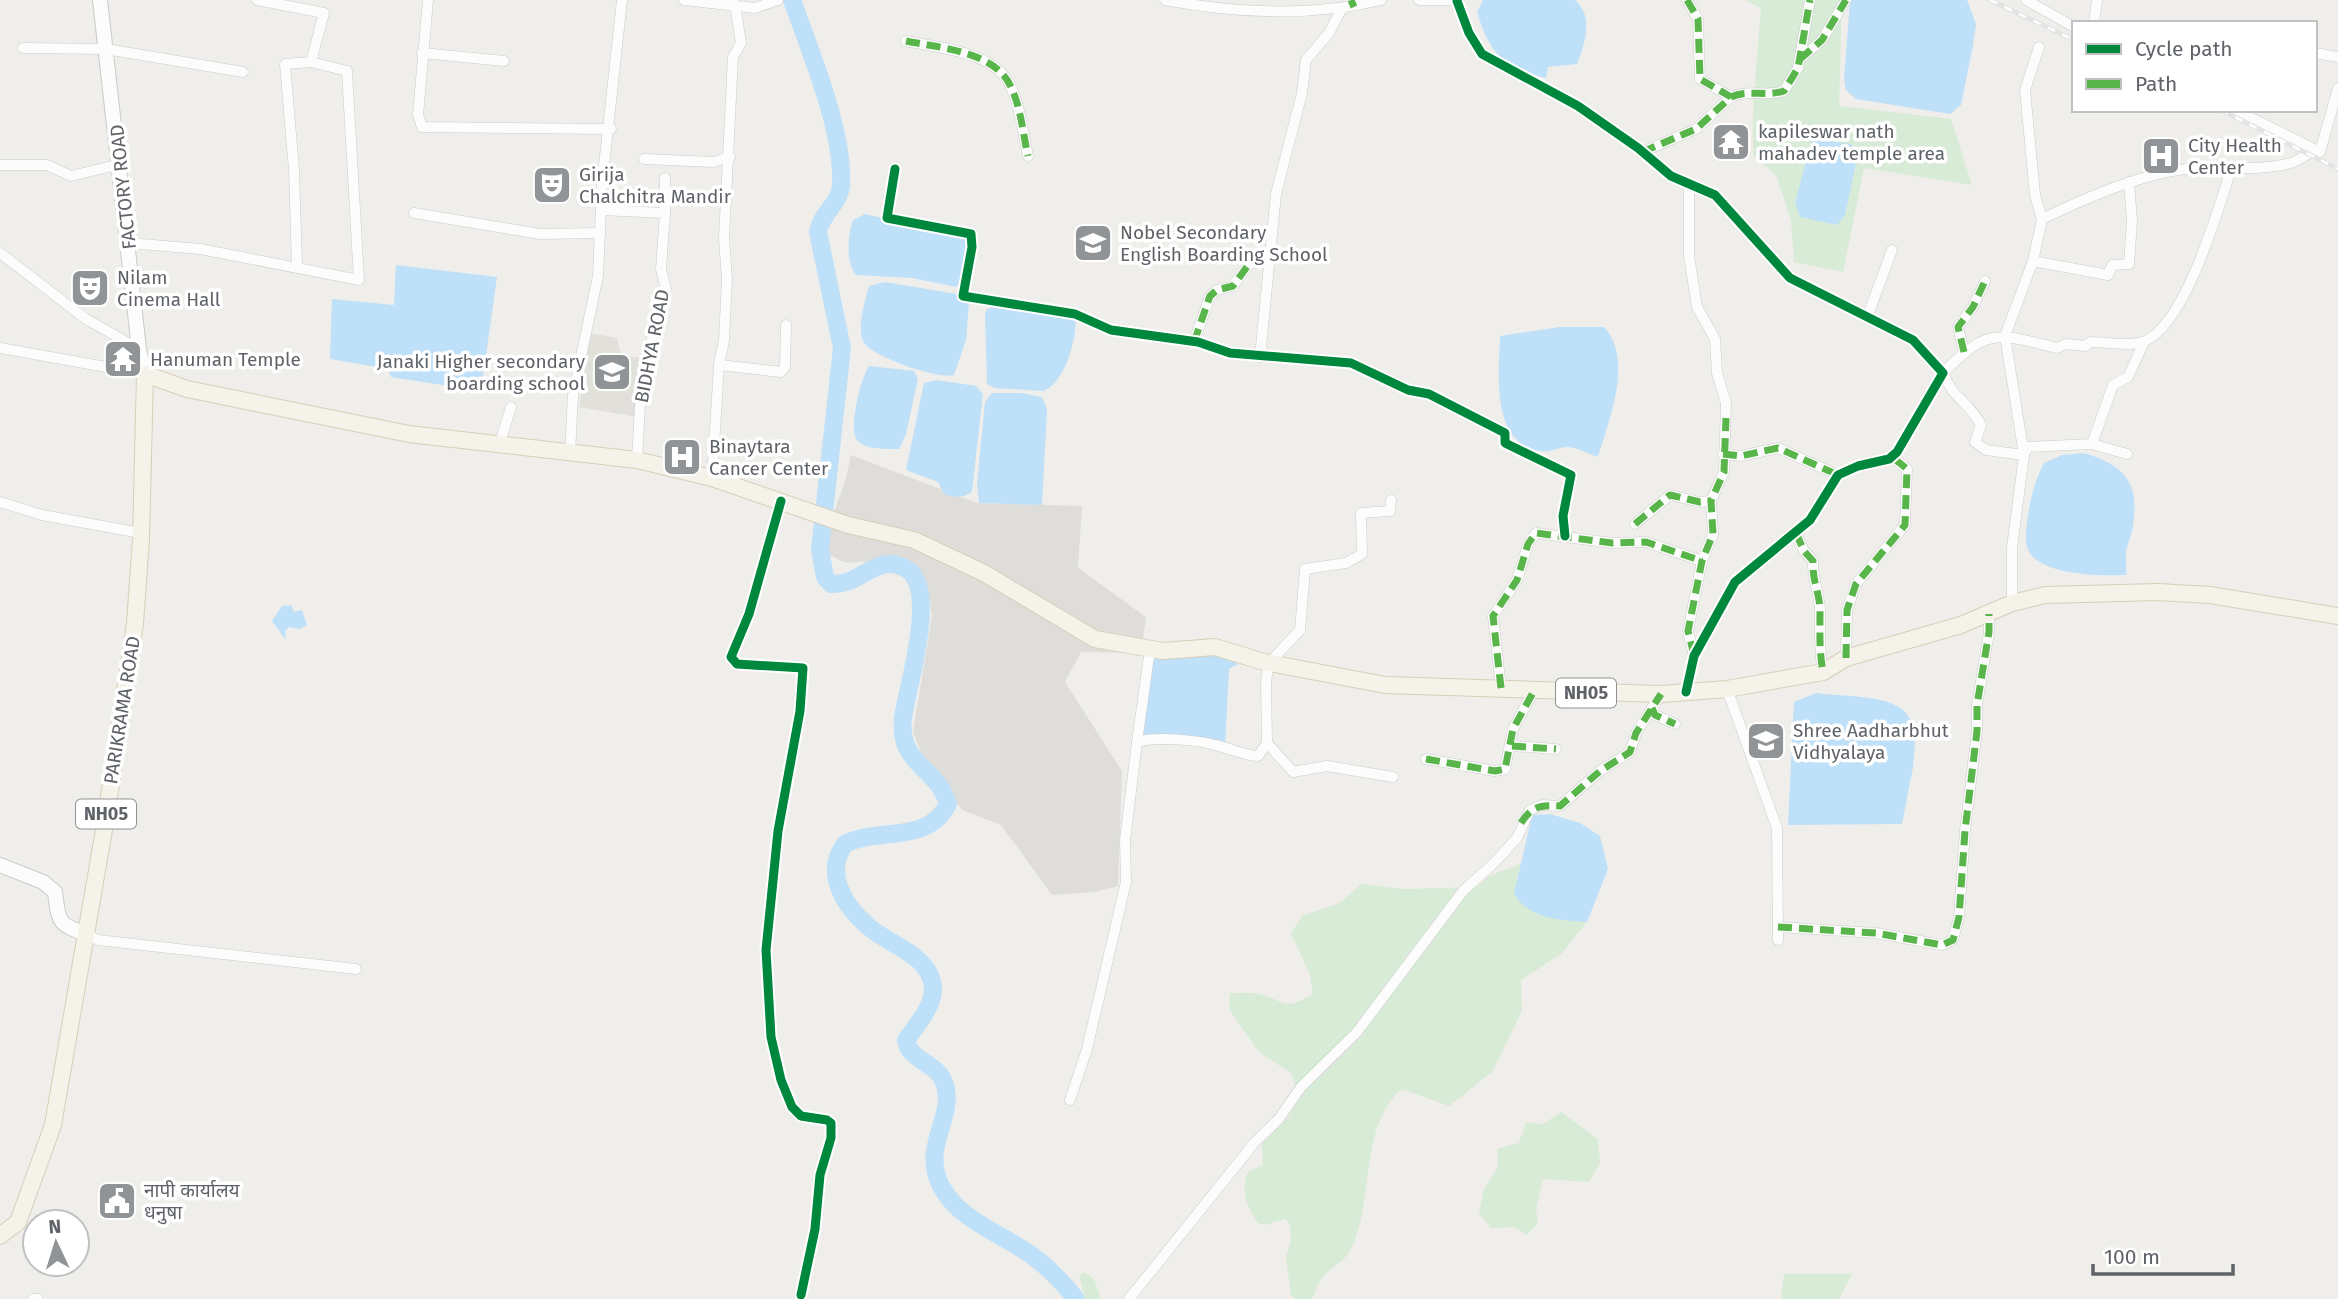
<svg xmlns="http://www.w3.org/2000/svg" width="2338" height="1299" viewBox="0 0 2338 1299" font-family="'Fira Sans','Noto Sans Devanagari',sans-serif">
<style>
.industrial{fill:#dfddda}
.education{fill:#e2e0da}
.green{fill:#d8ebd6}
.water{fill:#bfe0f9}
.lines{fill:none;stroke-linecap:round;stroke-linejoin:round}
.river{stroke:#bfe0f9;stroke-width:18}
.street-casing{stroke:#cbcccc;stroke-width:11}
.secondary-casing{stroke:#cacacb;stroke-width:16}
.primary-casing{stroke:#d7ceb8;stroke-width:18}
.street{stroke:#fdfcfc;stroke-width:10}
.secondary{stroke:#fdfcfc;stroke-width:14}
.primary{stroke:#f4f2e9;stroke-width:16}
.rail-casing{stroke:#e4e4e4;stroke-width:5}
.rail{stroke:#fff;stroke-width:2.5;stroke-dasharray:8;stroke-linecap:butt}
.quiet{stroke:#58b549;stroke-width:7;stroke-dasharray:14 7;stroke-linecap:butt}
.cycleway-casing{stroke:#fff;stroke-width:13}
.cycleway{stroke:#00873e;stroke-width:9}
.labels{text-anchor:middle;dominant-baseline:central;stroke-width:7;stroke-linejoin:round;paint-order:stroke}
.shield{fill:#fff;stroke:#8f9295;stroke-width:2}
.shield-label{font-size:18px;font-weight:bold;fill:#5f6368}
.poi-label{font-size:19px;fill:#5f6368;stroke:#fff;text-anchor:start}
.street-label{font-size:19px;fill:#5f6368;stroke:#fff}
</style>
<rect width="100%" height="100%" fill="#efeeea"/>
<path class="industrial" d="M851 455 977 503 1082 506 1078 568 1146 617 1141 653 1081 652 1065 682 1122 771 1118 886 1095 892 1052 895 1001 825 962 810 922 756 913 732 932 615 925 577 890 559 846 563 823 552V542L845 482Z"/>
<path class="education" d="M590 333 617 338 621 356 644 358 637 417 579 407Z"/>
<g class="green">
<path d="M1745 0H1842L1839 106 1951 119 1972 185 1864 168 1843 272 1794 262 1791 220 1776 175 1753 155V110L1761 8Z"/>
<path d="M1523 863 1517 878 1563 920 1587 922 1561 954 1521 980 1522 1011 1492 1072 1449 1106 1402 1089C1361 1123 1373 1194 1355 1240 1345 1267 1333 1262 1321 1280 1317 1285 1316 1293 1312 1299H1295L1291 1295 1286 1257 1291 1241 1290 1224 1285 1219 1264 1225 1258 1223C1247 1207 1239 1189 1249 1171L1263 1165 1262 1143 1287 1119 1298 1100 1292 1074 1258 1051 1229 1009 1230 993C1240 993 1251 992 1259 994 1286 1001 1283 1012 1313 994L1310 975 1291 933 1302 916 1340 903 1361 884 1405 889 1477 887 1489 876Z"/>
<path d="M1561 1112 1598 1139 1600 1163 1589 1182 1543 1179 1536 1209 1538 1223 1527 1235 1513 1227 1491 1228 1479 1213 1484 1189 1498 1167 1497 1149 1519 1143 1526 1122 1543 1124Z"/>
<path d="M1084 1272 1094 1279 1101 1299H1085L1079 1275Z"/>
<path d="M1784 1274H1852L1839 1299H1781Z"/>
</g>
<g class="water">
<path d="M1483 0H1575C1594 16 1585 44 1577 64L1548 67 1546 78C1502 66 1490 54 1477 12Z"/>
<path d="M1850 0H1967L1976 24 1973 45 1961 105 1950 114 1856 99 1846 90 1844 79Z"/>
<path d="M1812 139 1851 144 1858 154 1845 215 1837 225 1800 217 1795 203Z"/>
<path d="M865 214 966 236 969 240 963 275 957 287 912 278 856 275C845 261 848 236 853 220Z"/>
<path d="M396 265 497 277 481 391 391 377 388 369 330 359 332 299 394 305Z"/>
<path d="M885 282 957 294 969 302 966 340 954 375C939 380 869 356 863 341 857 324 865 302 869 286Z"/>
<path d="M999 305 1076 320C1075 342 1066 380 1044 391L995 388 987 384 985 314 987 309Z"/>
<path d="M1560 327H1604C1634 359 1609 420 1598 457 1589 454 1576 447 1567 447 1557 447 1550 453 1541 451 1490 444 1499 373 1500 336Z"/>
<path d="M869 366 914 371 918 379 906 434 899 449C887 449 865 450 857 440 848 429 861 377 869 366Z"/>
<path d="M937 380 976 386 983 394 972 491C965 499 953 497 944 494L938 482 906 470 924 383Z"/>
<path d="M992 393H1021L1042 397 1047 409 1042 505 979 503 977 484 985 402Z"/>
<path d="M2083 453C2124 464 2140 483 2133 525 2132 535 2127 544 2126 553 2125 560 2127 568 2126 575 2102 576 2036 576 2027 547 2024 537 2027 525 2028 515 2031 496 2035 480 2044 463L2062 455Z"/>
<path d="M291 605 294 612 302 610 307 625 300 629 289 627 285 631 286 640 272 621 282 606Z"/>
<path d="M1209 649 1238 664 1229 669 1225 746 1142 736 1150 664 1156 657Z"/>
<path d="M1816 693C1842 697 1881 694 1902 709 1907 713 1912 722 1916 727L1913 767 1902 824 1788 825 1794 702Z"/>
<path d="M1550 814 1580 823 1600 836 1608 869 1587 922C1560 920 1529 919 1514 894L1532 815Z"/>
</g>
<g class="lines">
<path class="river" d="M792 0C810 51 844 131 841 185 840 204 821 213 818 232L842 348 820 549 825 577 831 584C861 586 875 553 905 568 940 586 907 687 903 718 898 766 937 766 948 804 927 845 881 826 845 844 823 873 845 907 869 927 889 945 931 955 933 988 934 1006 916 1026 906 1040 908 1060 937 1063 944 1082 957 1116 920 1146 941 1186 959 1221 1005 1235 1034 1257 1050 1269 1064 1284 1076 1299"/>
<g class="street-casing">
<g id="street">
<path d="M257 0 324 13 311 62 285 64 294 170 297 266"/>
<path d="M428 0 418 115 422 127 611 129"/>
<path d="M684 0 755 8 778 0"/>
<path d="M1165 0C1235 13 1312 17 1381 0"/>
<path d="M1419 0H1457"/>
<path d="M2026 0 2074 27"/>
<path d="M1457 1 1469 33 1482 54 1578 106 1638 148 1671 176 1715 195 1790 278 1913 340 1943 373 1897 452 1889 459 1858 466 1838 475 1810 520 1735 582 1694 656 1686 692"/>
<path d="M2094 23 2097 0"/>
<path d="M906 41C940 48 995 51 1011 87 1021 108 1023 134 1028 156"/>
<path d="M2039 47 2025 90 2035 195 2042 219"/>
<path d="M23 48 106 49 243 72"/>
<path d="M422 53 504 61"/>
<path d="M2315 53 2338 57"/>
<path d="M1800 59 1822 40 1846 0"/>
<path d="M1731 97C1748 89 1764 97 1784 91L1798 68 1810 0"/>
<path d="M2235 110 2320 152 2338 88"/>
<path d="M1642 152 1696 129 1731 97 1700 79 1698 19 1687 0"/>
<path d="M644 159 713 162 730 157"/>
<path d="M0 165H47L71 176 120 164"/>
<path d="M895 169 887 218 971 234 972 247 963 296 1075 314 1111 330 1198 342 1230 353 1351 363 1408 390 1429 394 1505 433V443L1571 475 1563 516 1565 536"/>
<path d="M1689 185V256L1697 307 1715 339 1717 373 1726 403 1724 472 1711 501 1713 534 1702 561 1688 631 1694 656"/>
<path d="M601 210 665 213 661 269 666 289 659 299 640 406 637 460"/>
<path d="M414 213 540 234 600 233"/>
<path d="M665 213V178"/>
<path d="M129 243 200 249 359 280 347 71 311 62"/>
<path d="M0 253 86 319 139 349"/>
<path d="M2033 261 2108 275 2112 265 2129 264 2132 221 2129 182"/>
<path d="M1868 315 1892 250"/>
<path d="M1194 342 1210 296 1217 290 1233 286 1249 264 1271 260"/>
<path d="M0 348 145 374"/>
<path d="M1964 352 1958 327 1973 307 1985 281"/>
<path d="M1260 357 1276 194 1302 93 1306 60 1329 33 1341 10"/>
<path d="M719 365 781 372 785 367 786 325"/>
<path d="M2092 444 2113 385 2128 377 2144 342"/>
<path d="M499 446 511 407"/>
<path d="M570 454 573 395 598 276 602 184 622 0"/>
<path d="M1723 454 1741 456 1778 448 1838 475"/>
<path d="M2024 455 2005 336 2033 261 2042 219C2088 197 2148 170 2200 168 2231 167 2261 171 2291 163 2300 160 2306 154 2315 151"/>
<path d="M2024 455 2027 447 2092 444 2127 454"/>
<path d="M712 478 719 365 724 340 727 279 724 238 733 57 741 43 735 4"/>
<path d="M781 501 749 614 731 657 737 664 803 668 800 711 778 831 766 950 771 1037 781 1080 792 1107 801 1116 827 1120 831 1123V1138L820 1175 815 1229 801 1295"/>
<path d="M0 502 42 515 141 533"/>
<path d="M1635 524 1670 495 1700 502 1711 501"/>
<path d="M1796 533 1804 551 1813 561C1812 581 1820 594 1820 611 1820 632 1819 650 1823 672"/>
<path d="M2012 603V548L2024 455 1986 450 1975 442 1981 425C1970 402 1954 401 1943 373 1989 326 1998 334 2057 348L2066 344 2085 346 2091 342C2106 342 2132 347 2145 341 2186 323 2217 212 2231 170"/>
<path d="M1150 649 1137 742C1154 736 1197 740 1215 745 1230 748 1242 755 1258 756L1267 743 1266 681 1269 663 1300 630 1305 569 1346 563 1362 554 1361 513 1390 511 1391 500"/>
<path d="M1846 658 1847 610 1856 584 1905 525 1907 469 1891 456"/>
<path d="M1501 688 1493 616 1517 580 1528 544 1536 533 1612 543 1646 542 1702 561"/>
<path d="M1727 689 1777 828 1778 940"/>
<path d="M1652 708 1655 715 1675 724"/>
<path d="M1267 743 1293 772 1327 766 1393 777"/>
<path d="M1512 746 1556 749"/>
<path d="M1426 759 1495 771 1505 769 1513 729 1535 689"/>
<path d="M1778 927 1876 933 1942 945 1953 940 1959 917 1965 831 1977 731V705L1989 632V614"/>
<path d="M86 934 98 940 356 969"/>
<path d="M1070 1100 1087 1049 1126 882 1125 840 1137 742"/>
<path d="M33 1299H38"/>
<path d="M1129 1299 1255 1142 1278 1120 1301 1087 1357 1032 1463 891 1494 863 1517 838 1530 810 1542 805 1560 806 1600 771 1630 752 1636 733 1661 694"/>
</g>
</g>
<g class="secondary-casing">
<g id="secondary">
<path d="M100 0 139 349 145 374"/>
<path d="M0 865 43 882 55 892C59 922 57 924 86 934"/>
</g>
</g>
<g class="primary-casing">
<path id="primary" d="M0 1236 18 1222 53 1125 105 824 135 623 141 539 145 374 187 389 409 434 637 460 712 478 848 525 914 540 984 573 1095 639 1163 651 1215 647 1264 662 1385 685 1661 694 1727 689 1823 672 1846 658 1961 625 2012 603 2045 595 2158 592 2210 595 2338 616"/>
</g>
<use href="#street" class="street"/>
<use href="#secondary" class="secondary"/>
<use href="#primary" class="primary"/>
<g class="rail-casing">
<g id="rail">
<path d="M1990 0 2074 40"/>
<path d="M2221 110 2338 169"/>
</g>
</g>
<use href="#rail" class="rail"/>
<g class="quiet">
<path d="M1351 0 1354 7"/>
<path d="M906 41C940 48 995 51 1011 87 1021 108 1023 134 1028 156"/>
<path d="M1800 59 1822 40 1846 0"/>
<path d="M1731 97C1748 89 1764 97 1784 91L1798 68 1810 0"/>
<path d="M1642 152 1696 129 1731 97 1700 79 1698 19 1687 0"/>
<path d="M1194 342 1210 296 1217 290 1233 286 1249 264 1271 260"/>
<path d="M1964 352 1958 327 1973 307 1985 281"/>
<path d="M1723 454 1741 456 1778 448 1838 475"/>
<path d="M1635 524 1670 495 1700 502 1711 501"/>
<path d="M1796 533 1804 551 1813 561C1812 581 1820 594 1820 611 1820 632 1819 650 1823 672"/>
<path d="M1694 655 1688 631 1702 561 1713 534 1711 501 1724 472 1726 418"/>
<path d="M1846 658 1847 610 1856 584 1905 525 1907 469 1891 456"/>
<path d="M1501 688 1493 616 1517 580 1528 544 1536 533 1612 543 1646 542 1702 561"/>
<path d="M1652 708 1655 715 1675 724"/>
<path d="M1512 746 1556 749"/>
<path d="M1426 759 1495 771 1505 769 1513 729 1535 689"/>
<path d="M1521 823C1532 806 1540 805 1560 806L1600 771 1630 752 1636 733 1661 694"/>
<path d="M1778 927 1876 933 1942 945 1953 940 1959 917 1965 831 1977 731V705L1989 632V614"/>
</g>
<g class="cycleway-casing">
<g id="cycleway">
<path d="M1457 1 1469 33 1482 54 1578 106 1638 148 1671 176 1715 195 1790 278 1913 340 1943 373 1897 452 1889 459 1858 466 1838 475 1810 520 1735 582 1694 656 1686 692"/>
<path d="M895 169 887 218 971 234 972 247 963 296 1075 314 1111 330 1198 342 1230 353 1351 363 1408 390 1429 394 1505 433V443L1571 475 1563 516 1565 536"/>
<path d="M781 501 749 614 731 657 737 664 803 668 800 711 778 831 766 950 771 1037 781 1080 792 1107 801 1116 827 1120 831 1123V1138L820 1175 815 1229 801 1295"/>
</g>
</g>
<use href="#cycleway" class="cycleway"/>
</g>
<defs>
<g id="temple-square" transform="scale(2.0125)"><rect x="-9" y="-9" width="18" height="18" rx="4" fill="#919496" stroke="#fff"/><path d="M0-6L5-2H3V0L6.5 2.5H4V6H1.5V3h-3V6H-4V2.5H-6.5L-3 0V-2H-5Z" fill="#fff"/></g>
<g id="hospital-square" transform="scale(2.0125)"><rect x="-9" y="-9" width="18" height="18" rx="4" fill="#919496" stroke="#fff"/><path d="M-5-5h3v3.5h4V-5h3V5h-3V1.5h-4V5h-3Z" fill="#fff"/></g>
<g id="theatre-square" transform="scale(2.0125)"><rect x="-9" y="-9" width="18" height="18" rx="4" fill="#919496" stroke="#fff"/><path d="M-5-5.5Q0-4 5-5.5V0Q5 5 0 6Q-5 5-5 0ZM-3.3-2.5H-1v1.5H-3.3ZM1-2.5H3.3v1.5H1ZM-2.8 1Q0 5.5 2.8 1Z" fill="#fff"/></g>
<g id="school-square" transform="scale(2.0125)"><rect x="-9" y="-9" width="18" height="18" rx="4" fill="#919496" stroke="#fff"/><path d="M0-5L7-2L0 1L-7-2ZM-4 1L0 2.5L4 1V4Q0 6-4 4Z" fill="#fff"/></g>
<g id="civic-square" transform="scale(2.0125)"><rect x="-9" y="-9" width="18" height="18" rx="4" fill="#919496" stroke="#fff"/><path d="M-.6-6.5H3V-4.5H.6V-3L4-1V1h2V6H-6V1h2V-1L-.6-3ZM-1.2 2.5V6h2.4V2.5Z" fill="#fff"/></g>
</defs>
<g fill-rule="evenodd">
<use href="#temple-square" x="1731" y="142"/>
<use href="#hospital-square" x="2161" y="156"/>
<use href="#theatre-square" x="552" y="185"/>
<use href="#school-square" x="1093" y="243"/>
<use href="#theatre-square" x="90" y="288"/>
<use href="#temple-square" x="123" y="359"/>
<use href="#school-square" x="612" y="372"/>
<use href="#hospital-square" x="682" y="457"/>
<use href="#school-square" x="1766" y="741"/>
<use href="#civic-square" x="117" y="1201"/>
</g>
<g class="labels">
<g class="shield">
<rect x="1556" y="678.5" width="60" height="29" rx="5"/>
<rect x="76" y="799.5" width="60" height="29" rx="5"/>
</g>
<g class="shield-label">
<text x="1586" y="693">NH05</text>
<text x="106" y="814">NH05</text>
</g>
<g class="poi-label">
<text x="1758" y="131">kapileswar nath<tspan x="1758" dy="22">mahadev temple area</tspan></text>
<text x="2188" y="145">City Health<tspan x="2188" dy="22">Center</tspan></text>
<text x="579" y="174">Girija<tspan x="579" dy="22">Chalchitra Mandir</tspan></text>
<text x="1120" y="232">Nobel Secondary<tspan x="1120" dy="22">English Boarding School</tspan></text>
<text x="117" y="277">Nilam<tspan x="117" dy="22">Cinema Hall</tspan></text>
<text x="150" y="359">Hanuman Temple</text>
<text x="585" y="361" text-anchor="end">Janaki Higher secondary<tspan x="585" dy="22">boarding school</tspan></text>
<text x="709" y="446">Binaytara<tspan x="709" dy="22">Cancer Center</tspan></text>
<text x="1793" y="730">Shree Aadharbhut<tspan x="1793" dy="22">Vidhyalaya</tspan></text>
<text x="144" y="1190">नापी कार्यालय<tspan x="144" dy="22">धनुषा</tspan></text>
</g>
<g class="street-label">
<text transform="translate(123 187) rotate(-96)">FACTORY ROAD</text>
<text transform="translate(652 346) rotate(-79)">BIDHYA ROAD</text>
<text transform="translate(122 710) rotate(-81)">PARIKRAMA ROAD</text>
</g>
</g>
<rect x="2072" y="21" width="245" height="91" fill="#ffffff" stroke="#bfc1c3" stroke-width="2"/>
<rect x="2086" y="44" width="35" height="10" fill="#00873e" stroke="#bfc1c3" stroke-width="2"/>
<text x="2135" y="56" font-size="21" fill="#5f6368">Cycle path</text>
<rect x="2086" y="79" width="35" height="10" fill="#58b549" stroke="#bfc1c3" stroke-width="2"/>
<text x="2135" y="91" font-size="21" fill="#5f6368">Path</text>
<g transform="translate(56 1243) rotate(356)"><circle r="33" fill="#ffffff" stroke="#bfc1c3" stroke-width="2"/>
<path d="M0-5L12 26L0 18L-12 26Z" fill="#919496"/>
<text y="-10" font-size="19" font-weight="bold" text-anchor="middle" fill="#5f6368">N</text>
</g>
<path d="M2093 1264v10h140v-10" fill="none" stroke="#5f6368" stroke-width="3.5"/>
<text x="2104" y="1264" font-size="21" fill="#5f6368" stroke="#ffffff" stroke-width="5" paint-order="stroke">100 m</text>
</svg>
